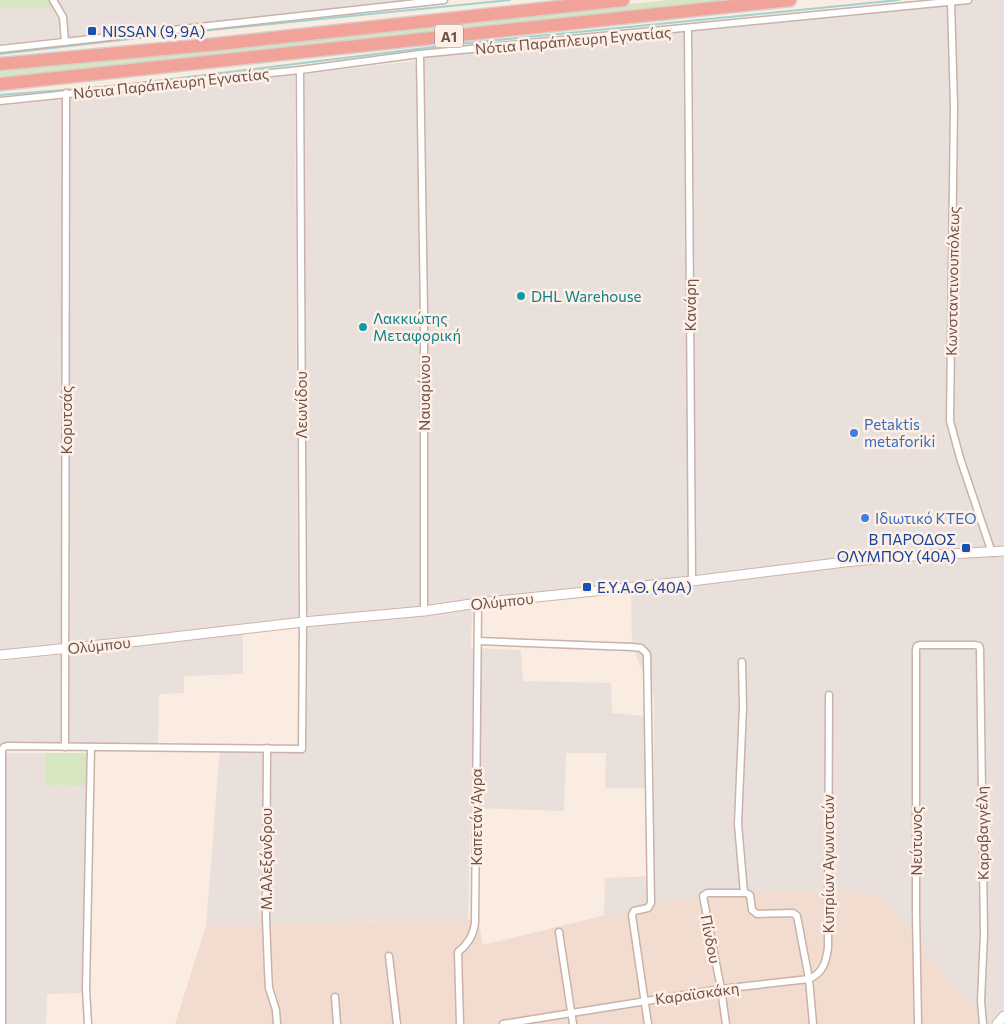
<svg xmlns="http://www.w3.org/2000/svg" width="1004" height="1024" viewBox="0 0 1004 1024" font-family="Commissioner,sans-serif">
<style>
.residential{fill:#f1dccf}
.industrial{fill:#e9e0dc}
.green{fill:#d6e6c0}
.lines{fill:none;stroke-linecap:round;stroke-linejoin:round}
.stream{stroke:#9ed3d2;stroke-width:2}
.street-casing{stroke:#c9b2a8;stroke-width:9}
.secondary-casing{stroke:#cfb3a8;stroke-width:11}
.highway-casing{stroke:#d7cecc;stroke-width:15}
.street{stroke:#fff;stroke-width:6}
.secondary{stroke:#fff;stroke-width:9}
.highway{stroke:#f1a39a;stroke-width:12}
.transit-dot{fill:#1a4fb4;stroke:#fef0e6;stroke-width:2}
.culture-dot{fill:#0f9aa8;stroke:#fef0e6;stroke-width:2}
.shop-dot{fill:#3f7fe0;stroke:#fef0e6;stroke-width:2}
.labels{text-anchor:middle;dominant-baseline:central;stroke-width:5;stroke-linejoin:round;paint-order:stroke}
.shield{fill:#fef0e6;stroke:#9a8178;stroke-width:1}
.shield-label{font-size:14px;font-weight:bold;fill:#6f5149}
.transit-label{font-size:15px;fill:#164399;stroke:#fef0e6;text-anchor:start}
.street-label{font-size:15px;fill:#6f5149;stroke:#fef0e6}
.culture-label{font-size:15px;fill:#0d838f;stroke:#fef0e6;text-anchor:start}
.shop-label{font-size:15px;fill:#366cbe;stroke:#fef0e6;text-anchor:start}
</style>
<rect width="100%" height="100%" fill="#faece0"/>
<path class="residential" d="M773 891H842L881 895 985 1024H175L206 926 468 919 479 923 483 945 663 901Z"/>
<g class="industrial">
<path d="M50 0H429L0 44V8H50Z"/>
<path d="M968 0H1004V1009L992 1024H985L881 895 842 891H773L663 901 656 903 651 908 604 919 605 878 654 876V696L632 647 631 589 424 611 420 54Z"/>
<path d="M414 61 418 66 421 607 417 610 316 619 310 617 305 609 303 76 304 74Z"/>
<path d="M295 75 298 615 296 619 0 653V106Z"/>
<path d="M472 608 471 648 521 650 523 681 611 683 612 713 645 716 646 788H605L606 753H566L564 811 471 808 468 919 206 926 220 748 307 750 304 625Z"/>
<path d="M243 634V674L184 676V693L159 694 158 746 0 745V988V661L67 654V651Z"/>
<path d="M8 753H46V785L88 786 85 993 47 994 46 1024H3L5 757Z"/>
</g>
<g class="green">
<rect x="0" y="0" width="50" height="8"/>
<path d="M668 0H733L0 78V71Z"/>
<path d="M46 753H85L89 758 88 786 46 785Z"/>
</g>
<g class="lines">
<g class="stream">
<path d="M0 54 182 33 510 0"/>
<path d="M0 95 114 86 458 44 899 0"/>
</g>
<g class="street-casing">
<g id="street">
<path d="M53 0 63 17 65 42"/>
<path d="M951 2 954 106 950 421 960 458 992 553"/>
<path d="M688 29 692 581"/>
<path d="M0 49 444 0"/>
<path d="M420 54 424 313V611"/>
<path d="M0 101 300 70 420 54 968 0"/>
<path d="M478 641 632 647 641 648 647 654 651 903 648 908 634 911 632 915 648 1024"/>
<path d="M742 662 743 707 738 824 744 893"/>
<path d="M65 747 66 93"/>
<path d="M267 748 266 918 268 970 269 988 276 1010 277 1024"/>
<path d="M559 932 573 1024"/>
<path d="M389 956 397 1024"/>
<path d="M335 997 337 1024"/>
<path d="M2 1024V750L4 747 7 746 302 749 303 622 300 70"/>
<path d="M88 1024 86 989 91 747"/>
<path d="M460 1024 458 952C468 944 473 936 475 923L478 603"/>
<path d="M503 1024 721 989 809 979 797 916 793 913 757 914 752 910 750 895 746 893H707L703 896 721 989 726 1024"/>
<path d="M813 1024 809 979C823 973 826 962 828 948L829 695"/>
<path d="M918 1024 916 912V649L917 646 920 645H975L979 646 980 649 984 934 981 1001 983 1024"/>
</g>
</g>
<g class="secondary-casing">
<g id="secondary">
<path d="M0 655 139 641 303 622 424 611 478 603 692 581 845 562 895 557 1004 551"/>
<path d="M997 1024 1004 1016"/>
</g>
</g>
<g class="highway-casing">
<g id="highway">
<path d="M0 64 218 44 623 0"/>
<path d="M0 84 790 0"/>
</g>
</g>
<use href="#street" class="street"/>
<use href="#secondary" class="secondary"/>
<use href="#highway" class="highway"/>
</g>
<g class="transit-dot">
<rect x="87" y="26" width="10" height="10" rx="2.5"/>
<rect x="961" y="543" width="10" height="10" rx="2.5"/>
<rect x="582" y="582" width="10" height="10" rx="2.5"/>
</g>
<g class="culture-dot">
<circle cx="521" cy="296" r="5"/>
<circle cx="363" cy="327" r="5"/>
</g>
<g class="shop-dot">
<circle cx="854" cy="433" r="5"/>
<circle cx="865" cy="518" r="5"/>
</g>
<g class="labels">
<rect class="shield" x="435" y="24.5" width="28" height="23" rx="4"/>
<g class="shield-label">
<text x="449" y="36">Α1</text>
</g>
<g class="transit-label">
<text x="102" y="31">NISSAN (9, 9Α)</text>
<text x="956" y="539" text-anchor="end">Β ΠΑΡΟΔΟΣ<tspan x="956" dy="17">ΟΛΥΜΠΟΥ (40Α)</tspan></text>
<text x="597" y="587">Ε.Υ.Α.Θ. (40Α)</text>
</g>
<g class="street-label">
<text transform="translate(573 40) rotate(-5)">Νότια Παράπλευρη Εγνατίας</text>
<text transform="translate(171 83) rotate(-6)">Νότια Παράπλευρη Εγνατίας</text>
<text transform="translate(952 281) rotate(-89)">Κωνσταντινουπόλεως</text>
<text transform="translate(690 305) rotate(-90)">Κανάρη</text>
<text transform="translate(424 393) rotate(-90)">Ναυαρίνου</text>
<text transform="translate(301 405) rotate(-90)">Λεωνίδου</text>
<text transform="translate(66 420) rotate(-90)">Κορυτσάς</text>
<text transform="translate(502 601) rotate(-6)">Ολύμπου</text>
<text transform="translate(99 645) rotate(-6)">Ολύμπου</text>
<text transform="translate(476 817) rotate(-90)">Καπετάν Άγρα</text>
<text transform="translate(982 833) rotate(-91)">Καραβαγγέλη</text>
<text transform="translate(916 841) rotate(-90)">Νεύτωνος</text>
<text transform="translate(266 859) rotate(-90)">Μ.Αλεξάνδρου</text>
<text transform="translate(828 864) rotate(-90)">Κυπρίων Αγωνιστών</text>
<text transform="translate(711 939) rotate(79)">Πίνδου</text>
<text transform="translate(697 993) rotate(-8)">Καραϊσκάκη</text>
</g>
<g class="culture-label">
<text x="531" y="296">DHL Warehouse</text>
<text x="373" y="318">Λακκιώτης<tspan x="373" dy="17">Μεταφορική</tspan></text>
</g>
<g class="shop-label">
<text x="864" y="424">Petaktis<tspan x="864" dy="17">metaforiki</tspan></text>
<text x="875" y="518">Ιδιωτικό ΚΤΕΟ</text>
</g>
</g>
</svg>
